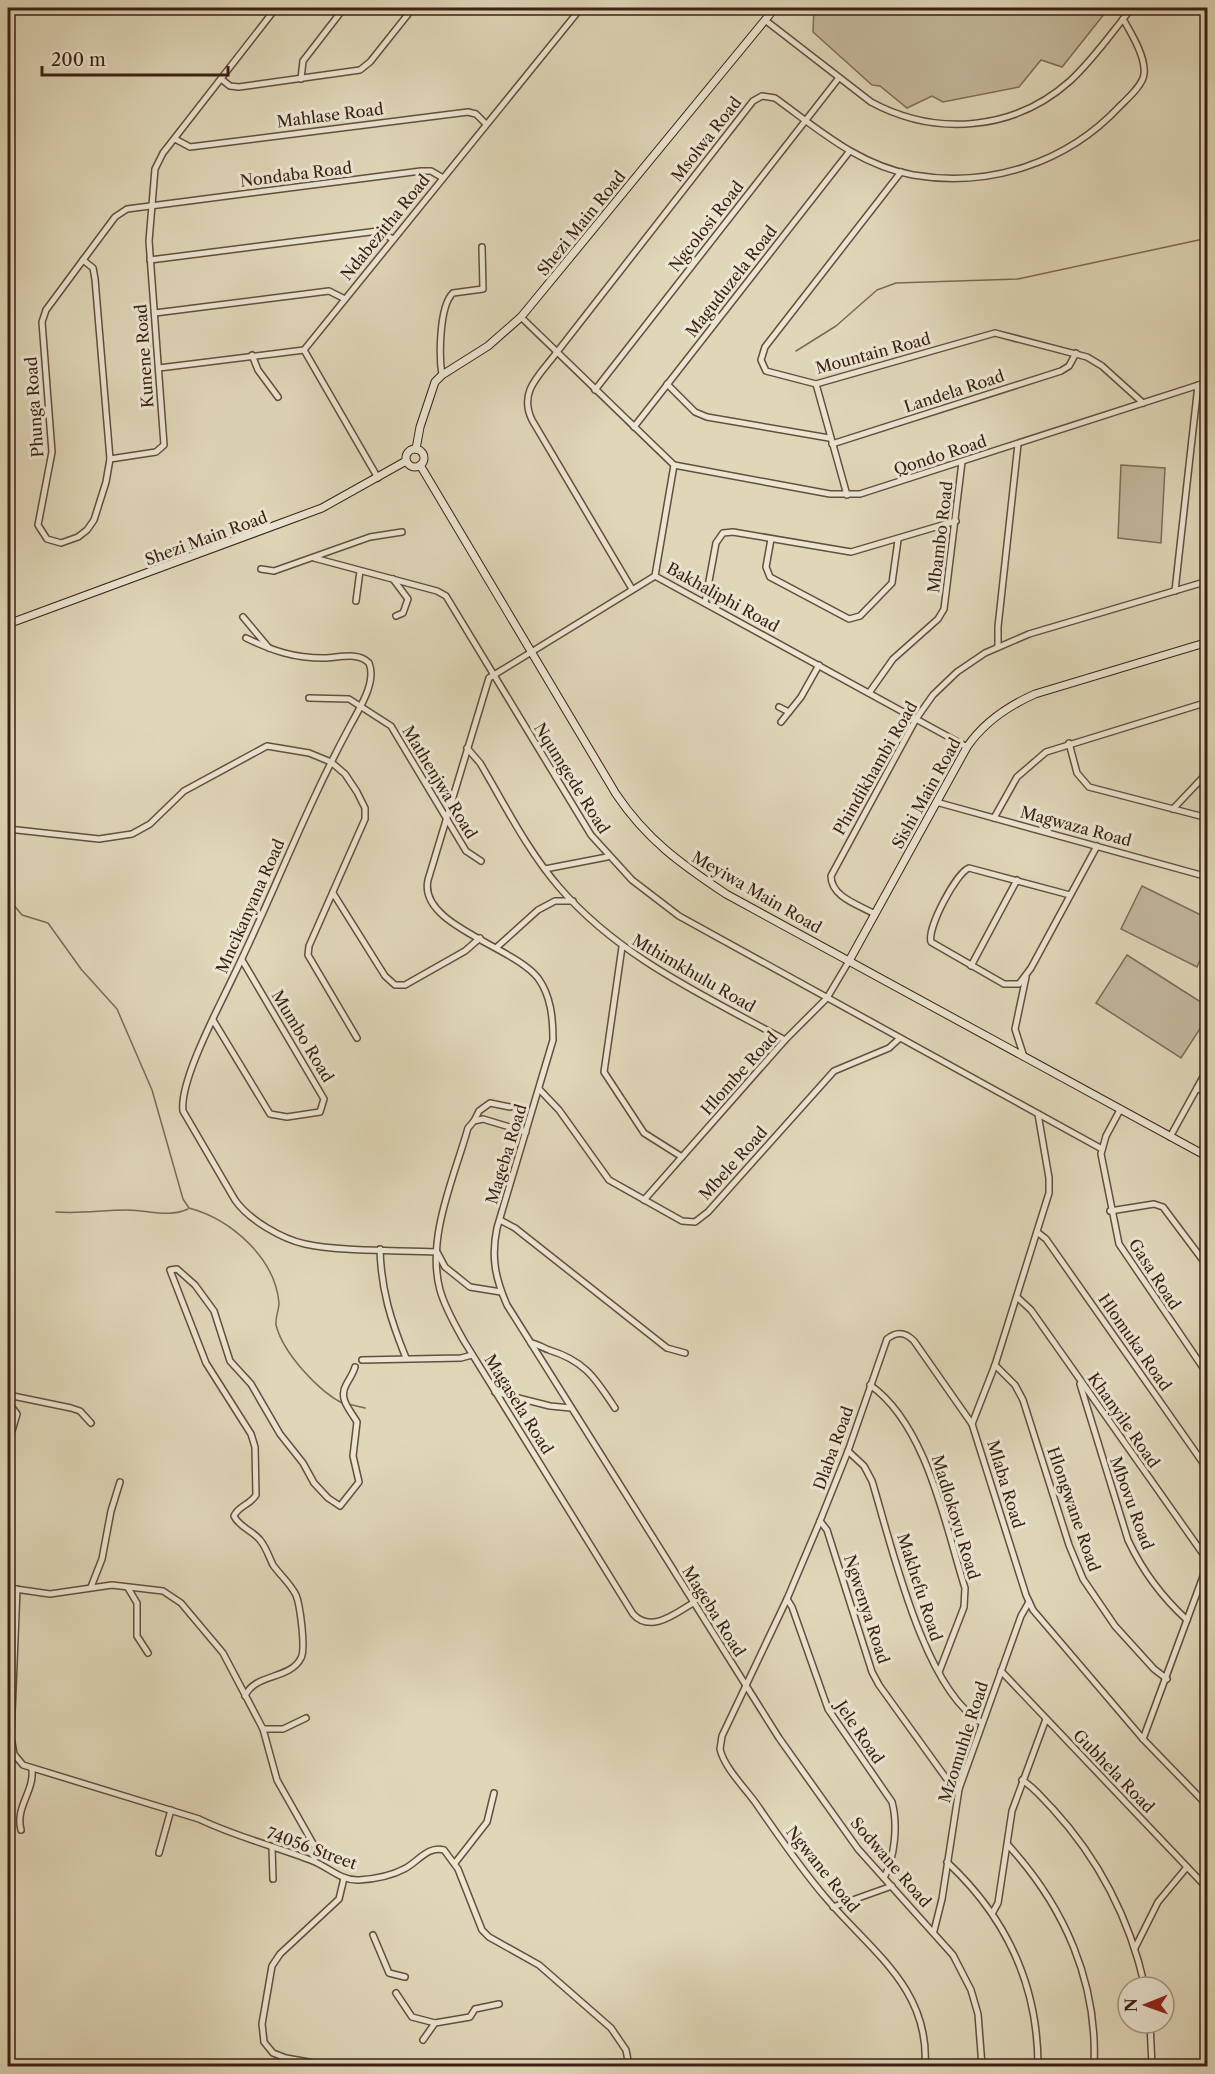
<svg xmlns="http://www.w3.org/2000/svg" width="1215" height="2074" viewBox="0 0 1215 2074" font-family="'Libre Caslon Text',serif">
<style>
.garden{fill:#c4b89d;stroke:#806c58;stroke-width:1.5}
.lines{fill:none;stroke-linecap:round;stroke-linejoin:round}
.stream{stroke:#7c6955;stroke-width:1.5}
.street-casing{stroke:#644e3c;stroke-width:8}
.secondary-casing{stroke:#3b2113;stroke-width:9}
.street{stroke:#ebe5d2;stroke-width:5}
.secondary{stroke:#ebe5d2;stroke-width:7}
.labels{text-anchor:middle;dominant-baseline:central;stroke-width:6;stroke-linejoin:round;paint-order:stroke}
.street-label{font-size:16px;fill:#3b2113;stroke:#ebe5d2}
</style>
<rect width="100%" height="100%" fill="#e0d7b9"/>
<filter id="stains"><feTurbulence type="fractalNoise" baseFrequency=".00333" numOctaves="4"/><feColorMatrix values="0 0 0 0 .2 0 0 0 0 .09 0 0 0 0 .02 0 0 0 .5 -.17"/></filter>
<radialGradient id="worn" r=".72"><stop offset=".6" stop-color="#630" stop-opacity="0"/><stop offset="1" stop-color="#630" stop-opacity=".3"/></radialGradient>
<g class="garden">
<path d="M814 8H1109L1062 67 1041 60 1019 87 943 102 932 96 907 108 880 86 872 85 813 32Z"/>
<path d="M1121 465 1165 468 1161 543 1118 538Z"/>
<path d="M1142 886 1207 918V945L1197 967 1121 929Z"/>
<path d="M1127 955 1207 1006V1018L1181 1058 1096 1003Z"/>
</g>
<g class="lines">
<g class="stream">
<path d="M796 351 836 326 877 290 896 283 1018 279 1208 238"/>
<path d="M8 898 22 915 48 923 81 969 117 1009 152 1090 183 1199 189 1208C230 1219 275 1257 279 1303 279 1310 275 1318 276 1325 283 1353 319 1392 344 1404"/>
<path d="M56 1212C82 1214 102 1210 127 1210 148 1210 169 1218 188 1209"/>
<path d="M348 1404 365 1408"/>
</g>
<g class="street-casing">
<g id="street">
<path d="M765 20 871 102C936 137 1014 131 1070 81 1094 59 1112 32 1132 8"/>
<path d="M221 79 230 86 239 87 360 70 370 62 413 8"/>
<path d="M301 79 303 61 344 8"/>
<path d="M175 139 190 147 468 112 476 114 486 124"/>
<path d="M901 172 765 347 761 360 766 371 816 384 995 333 1087 357 1102 366 1143 403"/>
<path d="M83 260 93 268 95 279 110 459 106 482 94 520 87 530 78 537 61 543 47 539 38 525 52 452 42 322 46 310Z"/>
<path d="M83 260 115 217 127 209 421 171H431L443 178"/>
<path d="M150 260 378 231 393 239"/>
<path d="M155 313 329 291 345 299"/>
<path d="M521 317 674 465 655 576 967 747"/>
<path d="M252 355 258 370 278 397"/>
<path d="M159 368 304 350"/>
<path d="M442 375C439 357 439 306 453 293L483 289 482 247"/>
<path d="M667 384 695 412 707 417 829 438"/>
<path d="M816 384 847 495"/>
<path d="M595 390 838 79"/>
<path d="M634 427 849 152"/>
<path d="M832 444 1061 371 1069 366 1076 353"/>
<path d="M110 459 156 452 164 445 149 241 155 169 163 153 276 8"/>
<path d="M674 465 830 494H860L1208 382"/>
<path d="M378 478 304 350 581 8"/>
<path d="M771 539 766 567 770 577 849 619 860 616 892 583 898 540"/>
<path d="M314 558 437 591 446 596 591 835 632 880 679 916 1102 1149"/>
<path d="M261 569 274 571 370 537 402 532"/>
<path d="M655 576 489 678 428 880C418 925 513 946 538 978 551 996 553 1018 553 1040L497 1228C491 1256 495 1278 507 1305L779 1738 858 1849 953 1955 971 1990 978 2014 982 2066"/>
<path d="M393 579 408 599 403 613 396 616"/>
<path d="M632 589 532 420C518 391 540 375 557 352L753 101 762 96 775 98C818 129 858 165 913 175 990 188 1067 163 1120 106 1128 98 1143 85 1144 74 1146 57 1131 33 1123 19"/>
<path d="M1175 591 1198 385"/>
<path d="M356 601 360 571"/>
<path d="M705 603 716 543 723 533 733 532 851 552 956 521"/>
<path d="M243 617 269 648"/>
<path d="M246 638C273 651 294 658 324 658 338 658 358 651 369 663 377 682 359 709 350 726 306 807 274 893 234 975 220 1005 179 1081 183 1111L235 1200C249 1220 282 1239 305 1244 342 1252 398 1250 437 1252L445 1267 470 1287 501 1292"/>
<path d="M998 646V627L1018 444"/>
<path d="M869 693 893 659 938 619 944 609 962 462"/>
<path d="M309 698 349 699 391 726 466 851 481 861"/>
<path d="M779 707 789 712"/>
<path d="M781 722 801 697 819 665"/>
<path d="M1069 743 1077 773 1089 787 1208 818"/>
<path d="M467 748 480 763C505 805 527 850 559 887 620 958 705 996 785 1040"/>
<path d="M936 802 1208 877"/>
<path d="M1173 809 1208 772"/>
<path d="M994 818 1017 777 1046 752 1208 702"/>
<path d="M8 829 99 839 132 834 150 824 184 791 267 746 309 753 331 762 345 774 357 792 365 808V819L309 946 308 955 357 1038"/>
<path d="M545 869 607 857"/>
<path d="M333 893 385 976 395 985H405L465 951 480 938"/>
<path d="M1070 895 969 868C956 873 927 928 931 942L1004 984H1019L1031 968 1097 846"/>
<path d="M875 914C859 905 831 897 831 876L916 719 933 695 957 672 985 653 1029 634 1208 581"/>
<path d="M497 947 538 910 555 901H573"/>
<path d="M622 947 604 1072 644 1133 682 1157"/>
<path d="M971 966 1017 880"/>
<path d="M213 1020 270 1114 287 1117 320 1112 324 1099 242 960"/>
<path d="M1024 1057 1015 1029 1026 977"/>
<path d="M1197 1088 1208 1094"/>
<path d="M539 1089 559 1110 609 1180 682 1221 695 1222 708 1212 834 1071 889 1048 900 1038"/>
<path d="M1120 1110 1106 1136 1101 1154 1119 1244 1208 1375"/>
<path d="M1038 1114 1049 1178V1193L995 1365 972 1424 1026 1595 1033 1610 1143 1739 1208 1806"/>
<path d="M474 1121 479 1111 490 1103 510 1107"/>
<path d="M526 1132 483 1119 474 1121 468 1128C454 1178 426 1238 440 1290 445 1308 455 1325 464 1341L633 1614C651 1634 676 1613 693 1603"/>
<path d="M1170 1137 1208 1068"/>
<path d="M644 1200 785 1040 827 998 849 961"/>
<path d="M1110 1211 1154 1204 1163 1207 1208 1267"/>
<path d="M500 1220 515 1228 667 1348 685 1353"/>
<path d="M1037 1232 1046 1239 1208 1470"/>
<path d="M380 1249C381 1290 391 1321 406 1358"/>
<path d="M1017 1297 1031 1310 1208 1561"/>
<path d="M531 1343C538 1344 543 1348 549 1350 585 1361 595 1378 615 1408"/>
<path d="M362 1360 461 1358 472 1355"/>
<path d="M995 1365 1015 1385 1023 1400 1069 1545 1083 1579 1115 1626 1154 1669 1167 1679"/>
<path d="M1080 1384 1128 1540C1142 1570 1163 1598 1187 1620"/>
<path d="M870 1385C927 1425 945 1525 965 1588L964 1607 939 1672"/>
<path d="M495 1392 550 1406 571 1408"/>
<path d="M8 1395 71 1408 80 1411 91 1423"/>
<path d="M8 1402 17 1414 8 1444"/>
<path d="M848 1451 864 1466 872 1481C891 1543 924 1690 981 1722"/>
<path d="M820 1521 827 1530 872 1672 879 1685 946 1778 959 1789"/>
<path d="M91 1587 102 1559 111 1511 120 1482"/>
<path d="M8 1588 50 1594 112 1585 163 1591 181 1603 223 1653 263 1729 277 1780 315 1847 314 1861"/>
<path d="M128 1588 137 1603V1636L148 1653"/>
<path d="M17 1589 11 1737 14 1754 23 1765 199 1819C236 1837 275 1846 313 1861 328 1867 341 1881 359 1880 374 1879 391 1876 404 1869 417 1863 428 1845 444 1850L458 1869 482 1930 489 1937 539 1965 611 2028 626 2050 629 2066"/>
<path d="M787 1599 792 1607 828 1709 892 1802C898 1824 895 1857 884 1878"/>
<path d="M1001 1671 1208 1889"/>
<path d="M245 1696C255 1673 290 1680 301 1658 306 1649 300 1605 296 1595 290 1583 280 1575 273 1565 269 1557 266 1547 260 1540 253 1531 239 1527 234 1516 238 1506 250 1505 256 1495L255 1447 251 1434 206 1363 170 1270 177 1269 195 1285 214 1311 230 1361 251 1384 280 1434 303 1463 314 1483 328 1498 340 1506 359 1482 353 1456 357 1422C351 1411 338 1399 346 1385 349 1379 353 1374 355 1367"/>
<path d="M263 1729H283L306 1718"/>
<path d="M1143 1739 1208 1563"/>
<path d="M1022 1780C1034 1787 1042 1798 1052 1808 1099 1859 1130 1920 1145 1987"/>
<path d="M21 1830C15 1807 34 1792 32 1770"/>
<path d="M1008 1845C1064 1906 1098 1982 1094 2066"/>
<path d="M272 1847 273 1879"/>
<path d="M159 1853 171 1810"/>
<path d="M947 1862C1006 1917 1038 1985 1038 2066"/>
<path d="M455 1863 487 1822 494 1793"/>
<path d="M833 1907 892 1886"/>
<path d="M993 1912 998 1903 1012 1811 1046 1719"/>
<path d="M934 1931 942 1899 959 1789 1021 1616 1029 1602"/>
<path d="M373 1935 389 1973 405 1977"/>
<path d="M1135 1948 1158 1902 1187 1867"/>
<path d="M396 1993 412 2017 435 2023"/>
<path d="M1150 2023 1152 2066"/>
<path d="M423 2040 435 2023 470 2017 475 2009 499 2004"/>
<path d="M331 2066 286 2058 273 2053 264 2042 262 2024 272 1966 280 1954 339 1899 344 1878"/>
<path d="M925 2066C930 1989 871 1951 826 1898 800 1868 778 1835 755 1802 744 1787 724 1767 720 1749L722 1736 787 1599 820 1521 848 1451 887 1339C897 1331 905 1332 914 1341L972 1424"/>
</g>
</g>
<g class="secondary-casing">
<g id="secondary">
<path d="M416 449 420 427 435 382 442 375 488 346 521 317 775 8"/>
<circle cx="415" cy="458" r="9"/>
<path d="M420 465 616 794C647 840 681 864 726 894L1208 1157"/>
<path d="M8 624 322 508 406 461"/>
<path d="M849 961 967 747C984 722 1008 706 1035 694L1208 642"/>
</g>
</g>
<use href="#street" class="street"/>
<use href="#secondary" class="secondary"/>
</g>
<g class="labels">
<g class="street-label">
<text transform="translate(330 115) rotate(-7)">Mahlase Road</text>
<text transform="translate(706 139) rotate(-52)">Msolwa Road</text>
<text transform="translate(296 174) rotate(-7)">Nondaba Road</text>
<text transform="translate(581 223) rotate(-51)">Shezi Main Road</text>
<text transform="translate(706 226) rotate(-52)">Ngcolosi Road</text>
<text transform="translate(385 227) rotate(-51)">Ndabezitha Road</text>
<text transform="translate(731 281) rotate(-52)">Maguduzela Road</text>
<text transform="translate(873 353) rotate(-15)">Mountain Road</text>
<text transform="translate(144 356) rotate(-94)">Kunene Road</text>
<text transform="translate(954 391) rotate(-18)">Landela Road</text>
<text transform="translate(34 407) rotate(-94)">Phunga Road</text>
<text transform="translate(940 455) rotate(-18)">Qondo Road</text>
<text transform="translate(940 537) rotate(-83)">Mbambo Road</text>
<text transform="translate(206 538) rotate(-20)">Shezi Main Road</text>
<text transform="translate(723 597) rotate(29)">Bakhaliphi Road</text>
<text transform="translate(875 768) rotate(-60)">Phindikhambi Road</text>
<text transform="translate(572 778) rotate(58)">Nqumgede Road</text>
<text transform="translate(440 782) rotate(59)">Mathenjwa Road</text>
<text transform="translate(926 793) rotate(-61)">Sishi Main Road</text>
<text transform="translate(1076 826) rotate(15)">Magwaza Road</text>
<text transform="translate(757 892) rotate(30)">Meyiwa Main Road</text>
<text transform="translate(250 906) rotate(-66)">Mncikanyana Road</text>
<text transform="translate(694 973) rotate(30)">Mthimkhulu Road</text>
<text transform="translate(303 1036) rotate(59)">Mumbo Road</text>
<text transform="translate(739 1073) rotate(-48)">Hlombe Road</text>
<text transform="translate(506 1154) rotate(-73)">Mageba Road</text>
<text transform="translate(733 1163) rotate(-48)">Mbele Road</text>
<text transform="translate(1155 1274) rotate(57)">Gasa Road</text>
<text transform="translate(1135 1342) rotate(55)">Hlomuka Road</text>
<text transform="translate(519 1404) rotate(58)">Magasela Road</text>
<text transform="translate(1124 1420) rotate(55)">Khanyile Road</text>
<text transform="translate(833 1448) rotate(-70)">Dlaba Road</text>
<text transform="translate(1006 1484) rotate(73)">Mlaba Road</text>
<text transform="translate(1132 1503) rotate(70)">Mbovu Road</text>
<text transform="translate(1074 1509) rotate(71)">Hlongwane Road</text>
<text transform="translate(956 1517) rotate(73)">Madlokovu Road</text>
<text transform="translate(920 1587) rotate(72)">Makhefu Road</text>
<text transform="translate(867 1609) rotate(72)">Ngwenya Road</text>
<text transform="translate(714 1611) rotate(58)">Mageba Road</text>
<text transform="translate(860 1732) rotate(56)">Jele Road</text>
<text transform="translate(963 1742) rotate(-72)">Mzomuhle Road</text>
<text transform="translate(1114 1771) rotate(46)">Gubhela Road</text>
<text transform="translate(312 1848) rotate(20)">74056 Street</text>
<text transform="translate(891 1862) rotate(49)">Sodwane Road</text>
<text transform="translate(823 1869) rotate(51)">Ngwane Road</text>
</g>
</g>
<rect width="1215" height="2074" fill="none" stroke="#e0d7b9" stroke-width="30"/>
<rect x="9" y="9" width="1197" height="2056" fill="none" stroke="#3b2113" stroke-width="3"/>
<rect x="15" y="15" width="1185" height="2044" fill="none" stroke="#3b2113" stroke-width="1.5"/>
<g transform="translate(1146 2005) rotate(269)"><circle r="28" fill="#ebe5d2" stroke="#a59786" stroke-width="1.5"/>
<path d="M0-4.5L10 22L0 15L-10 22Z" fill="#8f2418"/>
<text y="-9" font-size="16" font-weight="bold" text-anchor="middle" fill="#3b2113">N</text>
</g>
<path d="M42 66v9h186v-9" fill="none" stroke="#3b2113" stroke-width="3"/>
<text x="51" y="66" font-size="18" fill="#3b2113" stroke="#ebe5d2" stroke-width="4.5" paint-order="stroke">200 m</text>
<rect width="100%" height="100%" filter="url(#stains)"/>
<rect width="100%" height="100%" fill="url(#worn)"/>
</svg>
